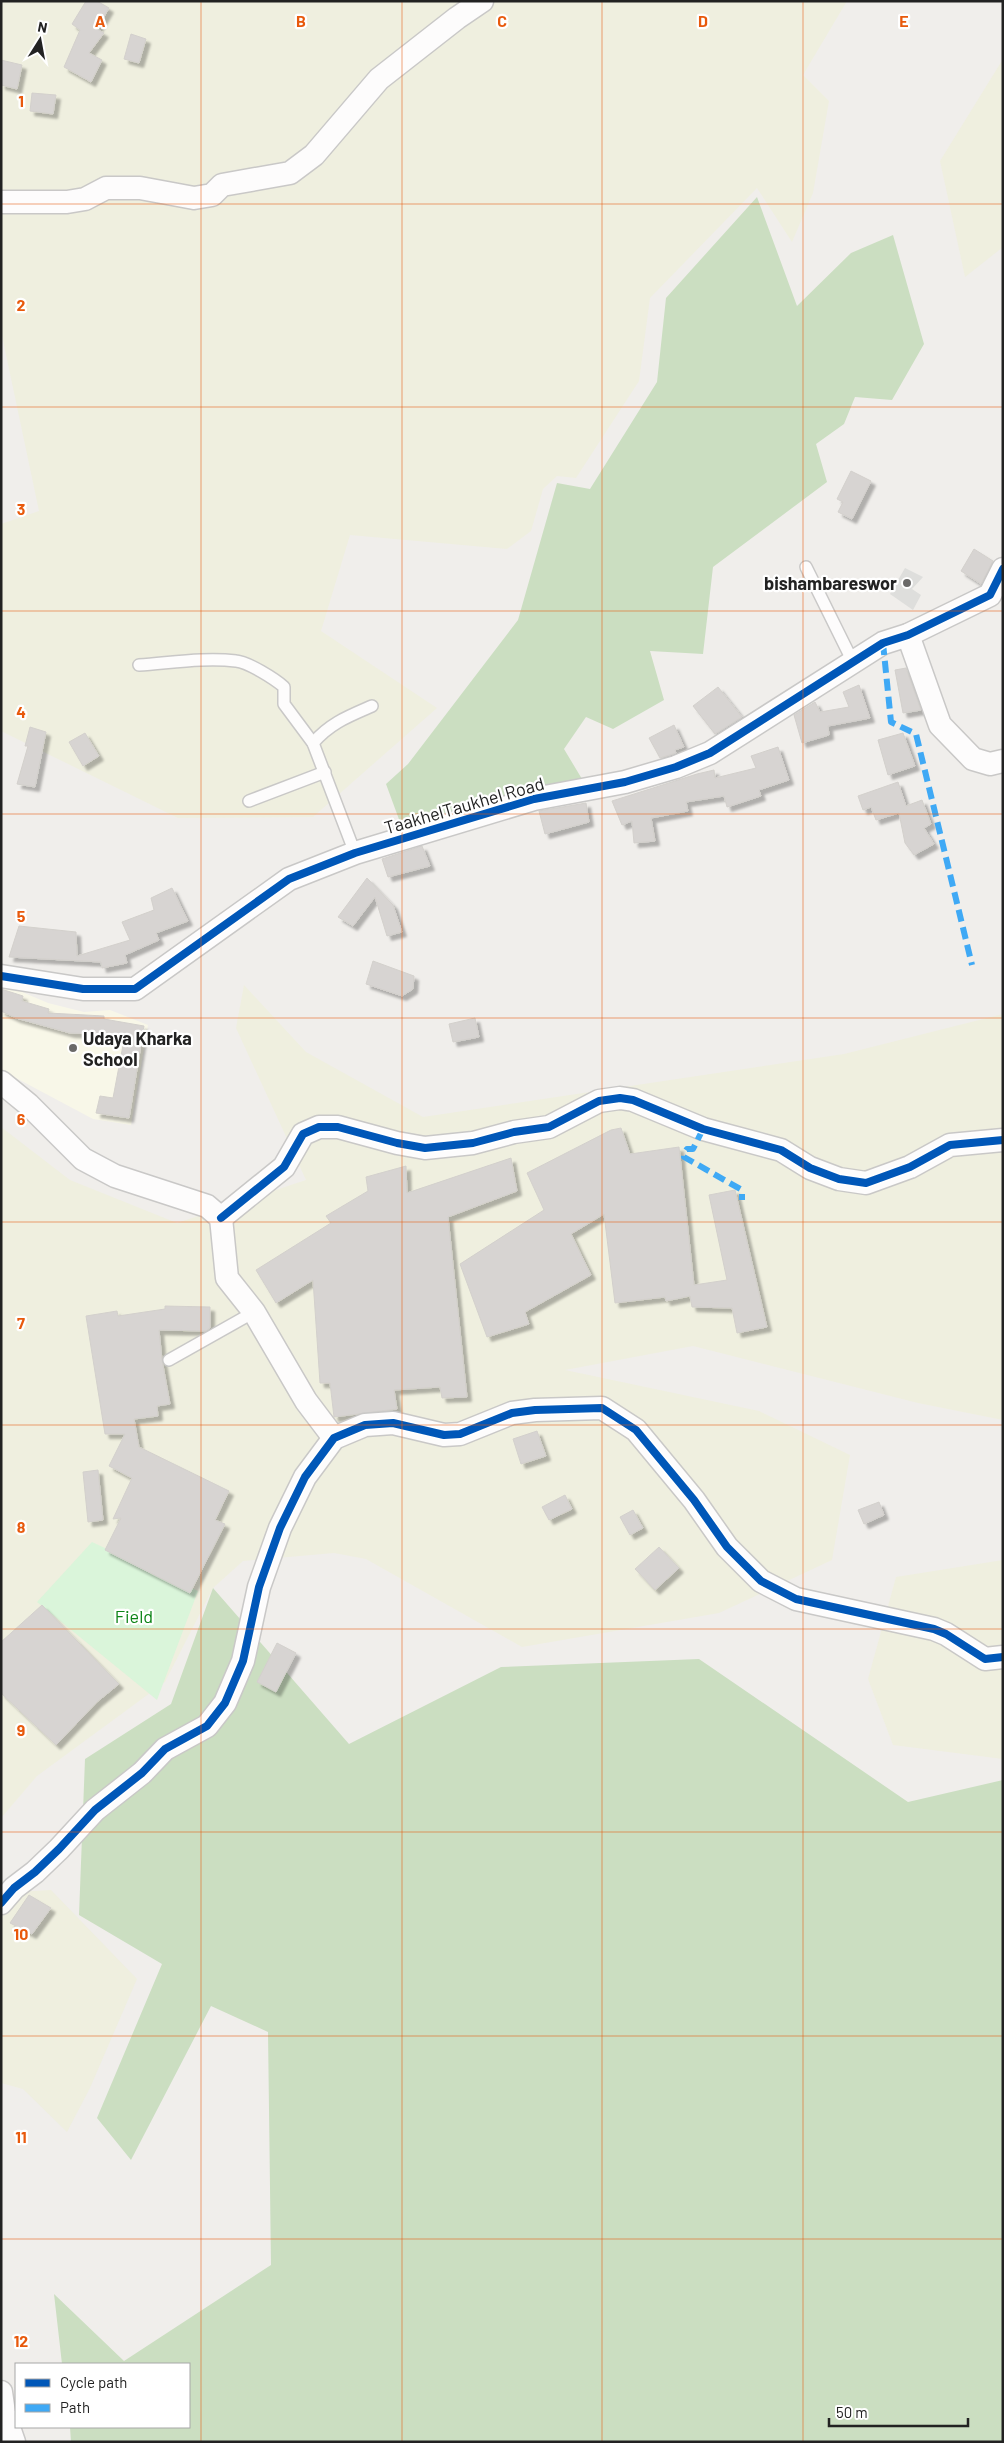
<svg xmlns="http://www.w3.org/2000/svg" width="1004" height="2443" viewBox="0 0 1004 2443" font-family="Barlow,sans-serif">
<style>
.education{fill:#f8f7e8}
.religious{fill:#dededc}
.farmland{fill:#efefdf}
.forest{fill:#cbdec1}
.park{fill:#daf5da}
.building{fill:#d7d4d2;stroke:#d3d0cc;filter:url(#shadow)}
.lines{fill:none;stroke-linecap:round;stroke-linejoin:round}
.lane-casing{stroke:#c9c8c7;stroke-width:14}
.street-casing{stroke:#c9c8c7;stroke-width:25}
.lane{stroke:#fdfcfc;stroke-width:11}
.street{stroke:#fdfcfc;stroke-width:22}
.quiet{stroke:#3fa9f5;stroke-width:6;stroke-dasharray:12 6;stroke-linecap:butt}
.cycleway-casing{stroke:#fff;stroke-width:11}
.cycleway{stroke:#0057b8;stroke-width:8}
.grid{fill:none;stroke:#e8590c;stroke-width:1;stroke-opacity:0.55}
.poi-dot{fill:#6a6968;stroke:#fff;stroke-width:2}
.labels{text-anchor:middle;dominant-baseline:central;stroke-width:4.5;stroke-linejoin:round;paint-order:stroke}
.poi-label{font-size:18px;font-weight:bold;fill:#222;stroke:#fff;text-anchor:end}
.street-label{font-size:18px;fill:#222;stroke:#fff}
.park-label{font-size:18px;fill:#0c8416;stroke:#fff}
.grid-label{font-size:16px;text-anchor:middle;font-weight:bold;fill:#e8590c;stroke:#fff;stroke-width:4.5;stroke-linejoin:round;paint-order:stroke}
</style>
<defs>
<filter id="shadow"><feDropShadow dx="4.5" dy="4.5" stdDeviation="1" flood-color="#0004"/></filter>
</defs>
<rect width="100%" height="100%" fill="#f0eeeb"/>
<path class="education" d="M1 983 48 1003 84 1012 110 1010 148 1025 131 1125 93 1119 1 1070Z"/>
<path class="religious" d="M905 568 923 577 912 589 921 595 913 610 890 594Z"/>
<g class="farmland">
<path d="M1 1H847L803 75 829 101 813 193 792 242 757 188 650 298 639 381 576 478 557 476 543 489 531 531 507 549 350 535 321 631 437 708 313 817 178 818 1 731V524L39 511 1 331Z"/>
<path d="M1003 59V247L965 277 940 161Z"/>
<path d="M244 985 306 1052 423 1117 844 1054 1003 1014V1420L918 1403 693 1346 565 1370 759 1411 850 1455 832 1560 719 1613 522 1647 366 1559 334 1553 243 1561 213 1588 165 1682 37 1776 1 1818V1127L70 1180 177 1223 306 1180 236 1028Z"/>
<path d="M1003 1560V1759L893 1745 868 1679 896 1577Z"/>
<path d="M51 1890 137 1979 90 2088 67 2132 23 2089 1 2083V1902L17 1892Z"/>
</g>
<g class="forest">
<path d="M757 197 797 306 851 253 893 235 924 344 892 400 855 397 844 424 816 444 827 482 713 567 703 654 650 651 664 700 613 729 586 717 564 749 585 784 404 833 386 784 408 764 518 620 557 483 590 489 657 382 666 298Z"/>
<path d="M213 1588 349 1744 501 1667 699 1659 908 1802 1003 1780V2442H71L70 2427H189V2364H62L54 2294 124 2361 271 2265 268 2032 211 2006 131 2160 97 2118 162 1964 79 1915 85 1759 171 1704Z"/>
</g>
<path class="park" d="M92 1542 198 1591 157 1700 37 1602Z"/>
<g class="building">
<path d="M86 1H97L109 8 97 29 104 33 89 53 102 60 91 82 64 67 80 30 72 24Z"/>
<path d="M131 34 146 39 139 63 124 59Z"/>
<path d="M1 60 22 65 17 89 1 85Z"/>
<path d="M32 93 56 95 53 114 30 111Z"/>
<path d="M851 471 871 481 852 519 838 512 843 502 837 499Z"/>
<path d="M974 549 993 561 981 584 961 571Z"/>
<path d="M906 668 921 710 903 713 895 670Z"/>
<path d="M859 685 870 718 828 726 829 735 802 743 794 715 815 702 820 712 849 707 843 692Z"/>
<path d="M718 687 742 717 715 734 693 706Z"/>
<path d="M674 725 684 747 675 750 676 753 660 758 649 738Z"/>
<path d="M30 727 46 732 35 787 17 784 28 746H25Z"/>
<path d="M85 733 99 756 83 766 69 742Z"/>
<path d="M903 733 915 766 888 775 878 740Z"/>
<path d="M778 747 789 780 759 790 761 796 727 807 724 796 686 802 688 811 651 818 655 841 634 843 632 821 622 825 612 801 697 774 714 770 715 778 756 768 751 756Z"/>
<path d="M898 782 906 806 922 800 931 824 924 828 934 844 914 855 905 843 899 813 876 820 871 807 863 810 858 796Z"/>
<path d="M586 803 589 822 545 834 539 811Z"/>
<path d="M422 846 430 866 388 877 382 859Z"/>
<path d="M367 878 393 905 402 932 387 936 375 897 353 926 338 917Z"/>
<path d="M172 888 188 921 156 933 159 940 125 955 127 963 102 968 101 962 9 957 19 926 76 932 77 956 130 940 122 922 154 910 151 898Z"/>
<path d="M373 961 414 976 413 989 402 996 366 984Z"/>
<path d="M1 989 23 996 22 1001 49 1009 48 1013 104 1016V1019L144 1026 129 1118 96 1113 100 1096 113 1098 124 1040 96 1034 70 1033 16 1018 1 1011Z"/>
<path d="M475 1018 479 1037 453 1042 449 1024Z"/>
<path d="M621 1128 630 1154 679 1147 694 1285 727 1280 709 1195 735 1190 767 1327 737 1333 732 1308 692 1307 690 1296 666 1301 665 1297 615 1303 604 1214 571 1234 591 1275 525 1312 529 1324 487 1337 460 1264 544 1210 527 1173 611 1130Z"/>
<path d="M511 1158 517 1191 448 1217 467 1397 442 1398 440 1387 394 1390 397 1409 334 1417 330 1383H320L313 1280 276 1303 256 1270 331 1223 326 1216 368 1191 366 1177 406 1166 407 1193Z"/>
<path d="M165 1306 210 1307V1328L206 1331 159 1330 162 1360 170 1404 157 1406 158 1416 134 1419 139 1447 229 1491 215 1520 225 1524 190 1593 105 1550 121 1518 113 1519 132 1478 109 1466 125 1434H105L86 1316 117 1311 118 1316 165 1309Z"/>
<path d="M537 1431 546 1456 521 1464 513 1439Z"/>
<path d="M98 1470 103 1520 88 1522 83 1472Z"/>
<path d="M565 1495 572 1509 549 1520 542 1507Z"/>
<path d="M879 1502 884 1515 864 1524 858 1510Z"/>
<path d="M633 1510 643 1528 630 1535 620 1517Z"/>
<path d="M659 1547 679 1568 655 1590 635 1569Z"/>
<path d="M42 1605 119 1684 97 1702 56 1745 1 1693V1642Z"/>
<path d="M277 1643 296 1653 276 1692 257 1682Z"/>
<path d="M29 1895 51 1908 32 1934 10 1923Z"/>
</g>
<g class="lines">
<g class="lane-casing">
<g id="lane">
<path d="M806 567 853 662"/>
<path d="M139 665C170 663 205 657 236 661 248 662 275 679 284 687V704L313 743 355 853"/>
<path d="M313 743C330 723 349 716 372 706"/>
<path d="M249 801 325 772"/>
<path d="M169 1360 254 1312"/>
</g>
</g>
<g class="street-casing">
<g id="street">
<path d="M1 202H67L85 199 106 188H140L194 198 212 195 222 185 290 173 314 155 379 79 457 18 482 1"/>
<path d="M908 635 940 725 973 759 990 764 1003 761"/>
<path d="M1 976 83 989H135L289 879 355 853 534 799 625 782 676 767 710 753 883 643 908 635 990 595 1003 569"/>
<path d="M1 1082 29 1105 83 1159 115 1176 207 1206 221 1218 227 1278 254 1312 306 1401 334 1438"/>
<path d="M221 1218 284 1167 303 1134 319 1127H338L397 1143 425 1148 473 1143 514 1132 549 1127 599 1101 620 1098 633 1100 703 1129 781 1150 810 1168 839 1179 866 1183 910 1167 950 1145 1003 1140"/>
<path d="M1 1903 14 1888 35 1872 59 1849 95 1810 142 1773 165 1749 207 1726 225 1703 243 1661 259 1587 280 1528 305 1477 334 1438 365 1425 393 1423 444 1435 460 1434 512 1413 535 1410 602 1408 636 1430 694 1500 727 1547 761 1581 796 1599 934 1629 946 1634 985 1659 1003 1657"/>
<path d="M1 2392 4 2413 14 2442"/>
</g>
</g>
<use href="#lane" class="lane"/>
<use href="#street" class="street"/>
<g class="quiet">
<path d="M883 643 891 722 916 734 972 965"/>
<path d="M703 1129 693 1149H687L684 1153V1157L742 1190V1200"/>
</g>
<g class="cycleway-casing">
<g id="cycleway">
<path d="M1 976 83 989H135L289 879 355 853 534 799 625 782 676 767 710 753 883 643 908 635 990 595 1003 569"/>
<path d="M221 1218 284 1167 303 1134 319 1127H338L397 1143 425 1148 473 1143 514 1132 549 1127 599 1101 620 1098 633 1100 703 1129 781 1150 810 1168 839 1179 866 1183 910 1167 950 1145 1003 1140"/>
<path d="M1 1903 14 1888 35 1872 59 1849 95 1810 142 1773 165 1749 207 1726 225 1703 243 1661 259 1587 280 1528 305 1477 334 1438 365 1425 393 1423 444 1435 460 1434 512 1413 535 1410 602 1408 636 1430 694 1500 727 1547 761 1581 796 1599 934 1629 946 1634 985 1659 1003 1657"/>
</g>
</g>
<use href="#cycleway" class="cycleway"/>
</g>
<path class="grid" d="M201 1V2442M402 1V2442M602 1V2442M803 1V2442M1 204H1003M1 407H1003M1 611H1003M1 814H1003M1 1018H1003M1 1222H1003M1 1425H1003M1 1629H1003M1 1832H1003M1 2036H1003M1 2239H1003"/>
<g class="poi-dot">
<circle cx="907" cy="583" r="5"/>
<circle cx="73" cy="1048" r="5"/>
</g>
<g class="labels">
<g class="poi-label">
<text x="897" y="583">bishambareswor</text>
<text x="83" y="1038" text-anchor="start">Udaya Kharka<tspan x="83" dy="21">School</tspan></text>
</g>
<g class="street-label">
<text transform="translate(464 805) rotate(-16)">TaakhelTaukhel Road</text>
</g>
<g class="park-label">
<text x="134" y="1616">Field</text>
</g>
</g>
<g class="grid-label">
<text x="100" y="27">A</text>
<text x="301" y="27">B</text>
<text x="502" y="27">C</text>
<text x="703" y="27">D</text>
<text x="904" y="27">E</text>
<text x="21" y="107">1</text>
<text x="21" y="311">2</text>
<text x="21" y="515">3</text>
<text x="21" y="718">4</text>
<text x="21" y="922">5</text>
<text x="21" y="1125">6</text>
<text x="21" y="1329">7</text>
<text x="21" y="1533">8</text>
<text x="21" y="1736">9</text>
<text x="21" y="1940">10</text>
<text x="21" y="2143">11</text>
<text x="21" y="2347">12</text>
</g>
<rect width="1004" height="2443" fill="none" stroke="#222222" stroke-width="5"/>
<rect x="15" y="2363" width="175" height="65" fill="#ffffff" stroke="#a7a7a7"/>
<rect x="25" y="2379" width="25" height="8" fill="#0057b8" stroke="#a7a7a7"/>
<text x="60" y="2388" font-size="15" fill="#222222">Cycle path</text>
<rect x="25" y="2404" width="25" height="8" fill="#3fa9f5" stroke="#a7a7a7"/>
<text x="60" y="2413" font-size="15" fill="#222222">Path</text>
<g transform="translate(40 40) rotate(11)" stroke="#ffffff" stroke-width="4" paint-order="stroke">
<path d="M0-4L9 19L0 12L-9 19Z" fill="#222222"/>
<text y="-8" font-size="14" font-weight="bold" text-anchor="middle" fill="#222222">N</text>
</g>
<path d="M829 2418v8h139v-8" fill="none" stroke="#222222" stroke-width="2.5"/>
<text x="836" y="2418" font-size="15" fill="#222222" stroke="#ffffff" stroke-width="4" paint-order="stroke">50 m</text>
</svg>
